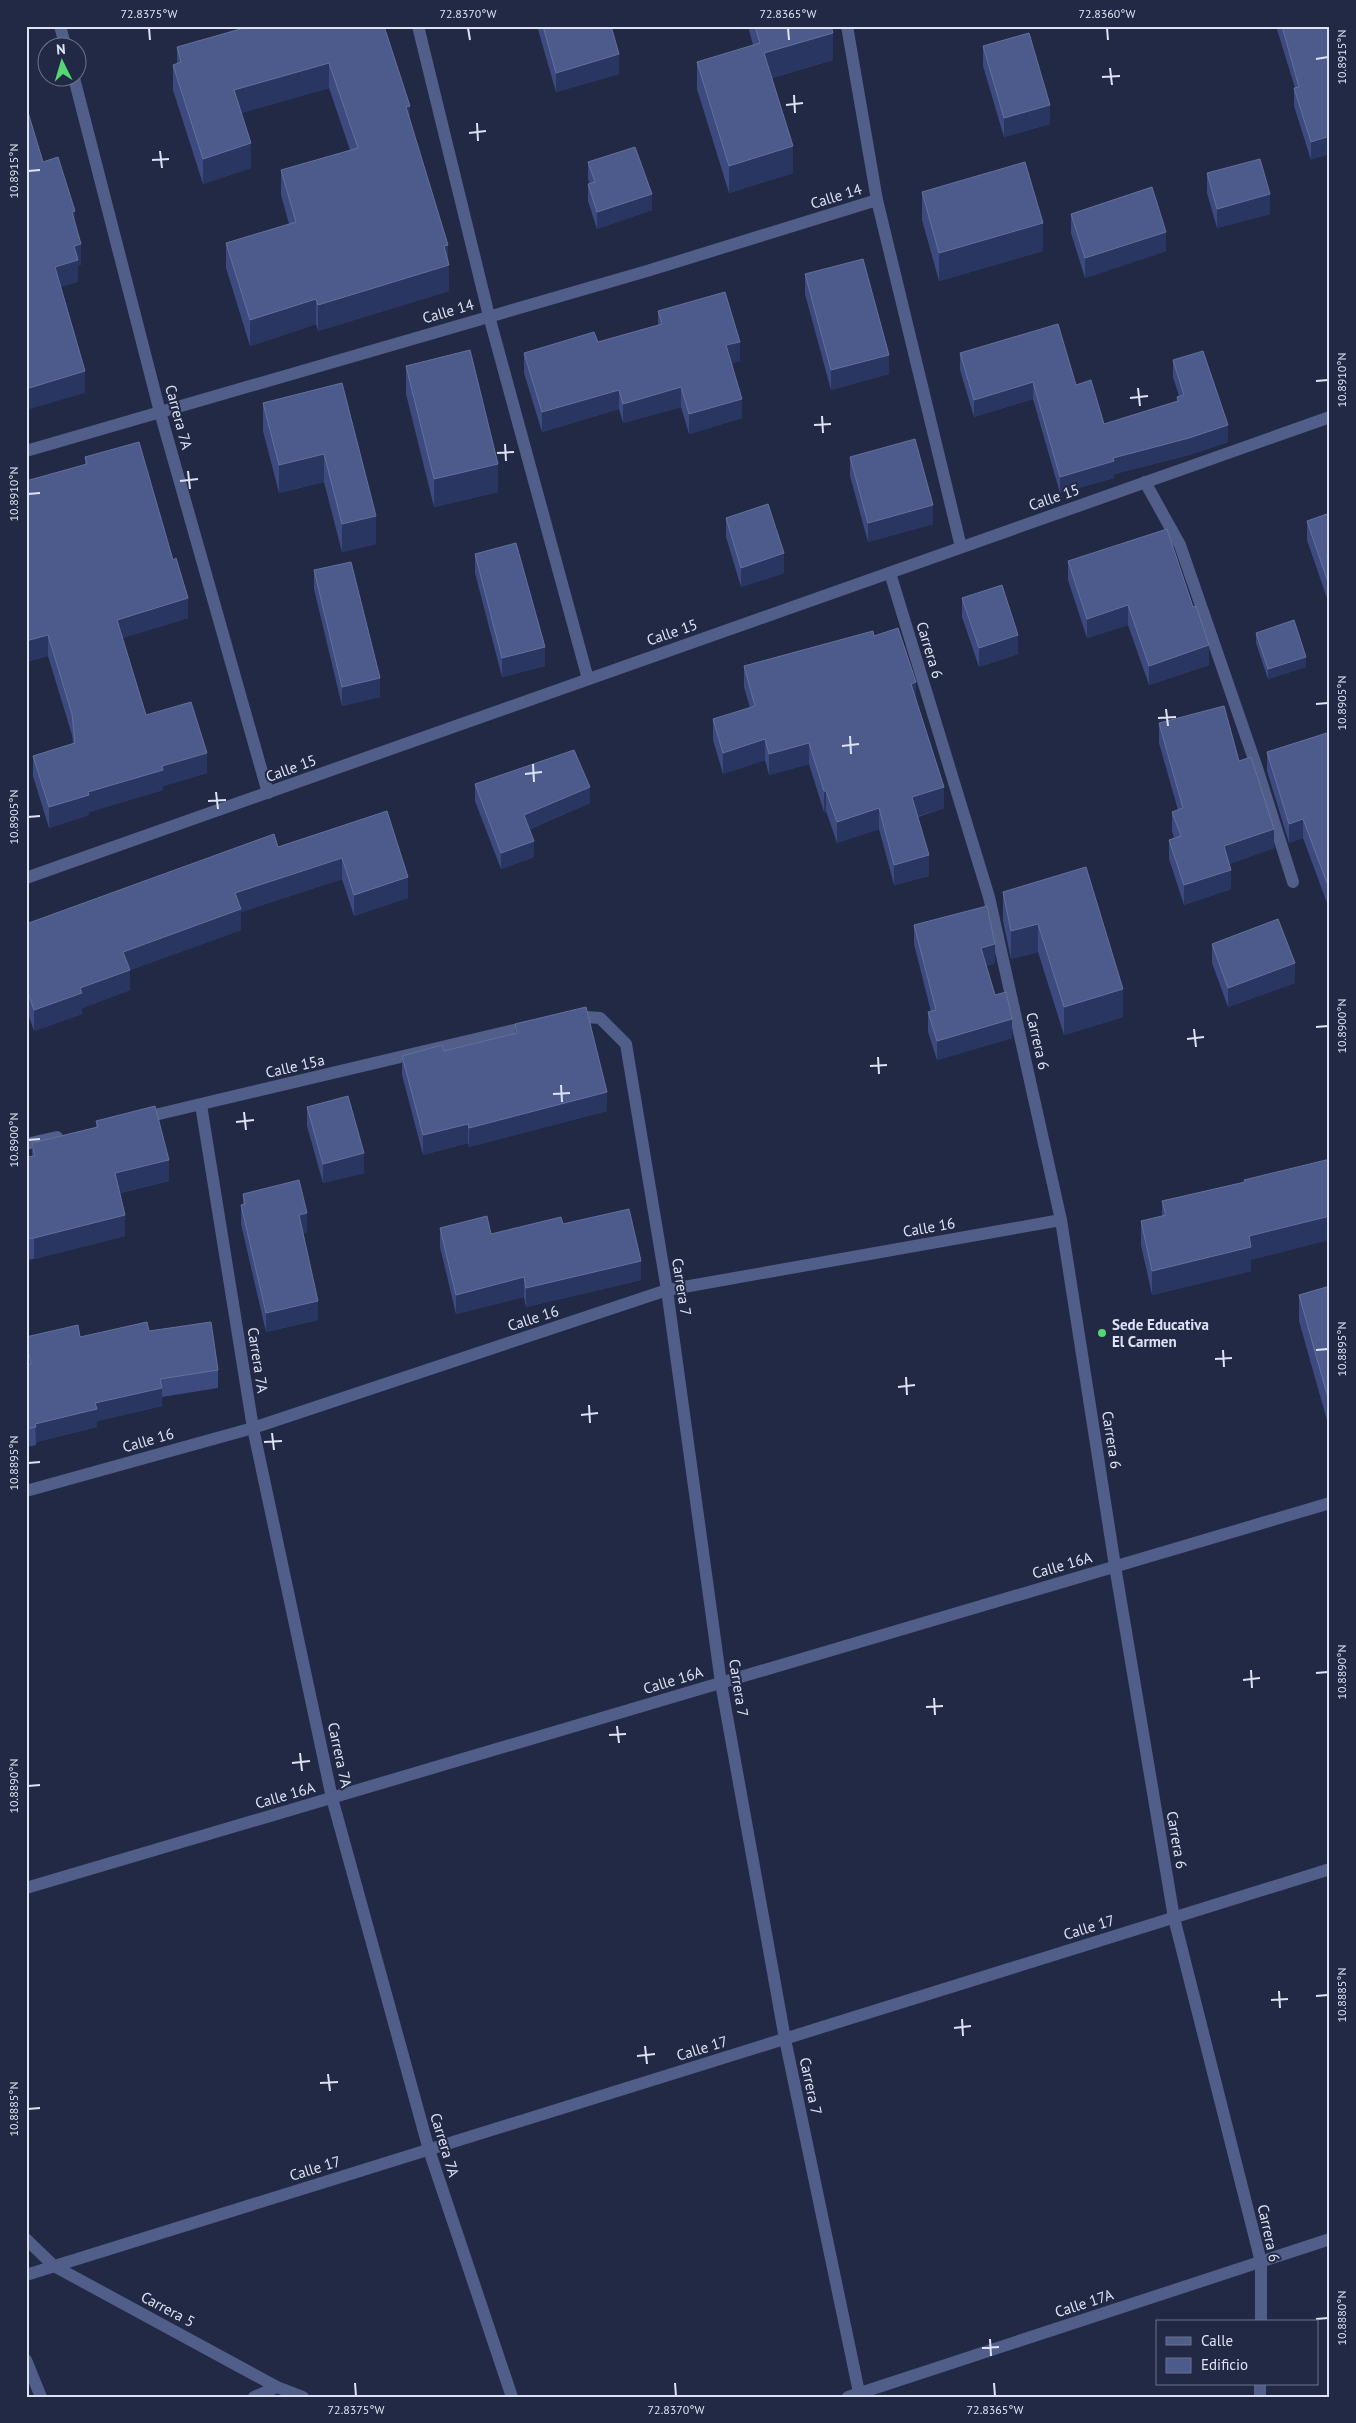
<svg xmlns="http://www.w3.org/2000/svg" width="1356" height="2423" viewBox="0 0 1356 2423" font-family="'PT Sans',sans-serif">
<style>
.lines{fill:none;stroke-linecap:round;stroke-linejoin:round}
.minor{stroke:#515e89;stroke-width:12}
.wall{fill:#3c4a7f}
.shaded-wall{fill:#2a3662}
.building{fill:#4d5b8c;stroke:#64709c}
.ticks{fill:none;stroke:#dde3f5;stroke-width:2}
.poi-dot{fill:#54d672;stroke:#222944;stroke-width:2}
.labels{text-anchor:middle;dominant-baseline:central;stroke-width:4;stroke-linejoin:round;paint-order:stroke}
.street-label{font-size:15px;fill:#dde3f5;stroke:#222944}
.poi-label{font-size:15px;font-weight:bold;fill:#dde3f5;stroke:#222944;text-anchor:start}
.neatline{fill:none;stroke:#dde3f5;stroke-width:2}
.ticks-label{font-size:12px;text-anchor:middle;fill:#dde3f5}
</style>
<rect width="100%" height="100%" fill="#222944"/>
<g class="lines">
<g class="minor">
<path d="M60 26 66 48"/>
<path d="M418 26 489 316 588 679"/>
<path d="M847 26 877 200 961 547"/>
<path d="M74 78 160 412 268 793"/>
<path d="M26 451 647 271 877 200"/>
<path d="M1145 482 1180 545 1257 768 1293 882"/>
<path d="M890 573 989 897 1061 1220 1115 1566 1174 1918 1261 2262V2322"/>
<path d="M26 878 1330 417"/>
<path d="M573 1016 600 1018 626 1044 667 1290 721 1683 785 2039 860 2397"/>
<path d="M201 1105 253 1428 332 1798 429 2150 512 2397"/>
<path d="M142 1118 531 1026"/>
<path d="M26 1144 57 1137"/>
<path d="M26 1491 253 1428 667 1290 1061 1220"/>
<path d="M26 1888 1330 1503"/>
<path d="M26 2239 54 2266 277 2387 303 2397"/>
<path d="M26 2275 1330 1869"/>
<path d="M26 2360 41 2397"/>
<path d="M254 2397 277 2387"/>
<path d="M848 2397 1330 2239"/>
<path d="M1260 2397V2384"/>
</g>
</g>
<g class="wall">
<path d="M384 26 410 121 448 263 449 291 318 331 316 324 250 346 226 268V243L289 224 281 195V170L350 150 329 88 241 113 251 168 203 184 173 90V65L177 64V47Z"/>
<path d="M537 26H611L619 74 556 92Z"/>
<path d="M748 26H831L833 60 772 78 793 173 729 193 697 89V62L753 45Z"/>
<path d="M1276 26H1330L1311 160 1294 106V88H1295Z"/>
<path d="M983 46 1050 124 1004 137 983 66Z"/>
<path d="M588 162 652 210 597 229 588 201V184H590L588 179Z"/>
<path d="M1207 173 1270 214 1217 228 1207 193Z"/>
<path d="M922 192 1043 251 939 281 922 220Z"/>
<path d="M1071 214 1166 251 1085 278 1071 233Z"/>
<path d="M805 274 889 374 831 390 805 294Z"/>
<path d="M658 311 740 361 732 363 742 418 689 434 681 407 623 423 619 409 542 432 524 373V353L598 342 658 325Z"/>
<path d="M960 353 1076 385 1104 424 1177 401V397L1179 396 1173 377V360L1228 442 1189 455 1114 474V478L1060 493 1033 399 974 417 960 370Z"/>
<path d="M406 366 498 492 434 507 406 394Z"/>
<path d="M342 383 376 544 342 552 324 482 279 493 263 431V403Z"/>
<path d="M85 457 188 618 122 638 146 715 207 773 163 786V790L89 812V815L49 828 33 776V756L73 743 72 735 48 656 26 662 85 464Z"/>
<path d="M850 457 933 524 868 542 850 476Z"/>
<path d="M1330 513V607L1307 540V521Z"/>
<path d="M726 518 784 573 741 587 726 537Z"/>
<path d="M475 554 545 666 502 677 475 573Z"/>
<path d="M1068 561 1209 665 1149 685 1128 625 1087 638 1068 580Z"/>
<path d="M314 570 380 697 342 706 314 589Z"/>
<path d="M962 598 1018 654 979 667 962 617Z"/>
<path d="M1256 633 1306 667 1268 679 1256 643Z"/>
<path d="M874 636 916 700 944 808 918 817 929 876 894 885 879 829 837 843 826 811 824 812 809 764 769 775 765 760 723 774 713 740V719L750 708 744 687V666Z"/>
<path d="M1159 723 1239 761 1274 848 1229 864 1231 889 1184 905 1169 859V840L1174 838 1172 831V812L1178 810 1159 743Z"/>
<path d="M1330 732V911L1303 838 1289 843 1267 771V752Z"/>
<path d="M475 784 590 803 530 829 534 857 501 869 475 801Z"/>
<path d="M387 811 408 898 354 916 342 879 241 912V930L130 970V990L82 1008V1014L34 1031 28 1014 26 924 278 847Z"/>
<path d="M1086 867 1123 1017 1064 1035 1038 952 1011 959 1003 921V892Z"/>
<path d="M914 925 995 963 986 966 995 995 1012 1038 937 1060 928 1032V1012H931L914 944Z"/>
<path d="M1212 944 1295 983 1228 1007 1212 963Z"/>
<path d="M515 1024 607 1111 469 1147 468 1143 423 1155 402 1075V1056L444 1051 515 1034Z"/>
<path d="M307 1107 364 1173 323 1183 307 1126Z"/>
<path d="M96 1121 169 1181 120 1193 125 1236 34 1259 26 1260V1157H32V1143L96 1127Z"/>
<path d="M1244 1180 1251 1260V1271L1152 1295 1141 1245V1221L1162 1216V1201L1244 1182Z"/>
<path d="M243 1194 307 1232 303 1233 318 1320 266 1332 241 1224V1205L243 1204Z"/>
<path d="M563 1224 641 1280 526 1307 524 1297 456 1314 440 1247V1228L491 1234Z"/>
<path d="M1330 1286V1431L1299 1321V1295Z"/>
<path d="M149 1331 218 1370V1388L162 1397V1406L97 1421V1427L36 1442V1445L26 1447V1365L27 1364 26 1359V1337H80Z"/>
</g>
<g class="shaded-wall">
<path d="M833 33V60L764 80V53Z"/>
<path d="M619 54V74L556 92V73Z"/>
<path d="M329 63V88L234 115V90Z"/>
<path d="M1050 105V124L1004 137V118Z"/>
<path d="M410 106V131L406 107Z"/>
<path d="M1330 136V154L1311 160V142Z"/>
<path d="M251 143V168L203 184V159Z"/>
<path d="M793 146V173L729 193V166Z"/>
<path d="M652 194V210L597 229V212Z"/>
<path d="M1270 194V214L1217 228V209Z"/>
<path d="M75 211V233L72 212Z"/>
<path d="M1043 223V251L939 281V253Z"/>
<path d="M1166 232V251L1085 278V258Z"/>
<path d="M81 244V265L78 266V282L55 289V267L74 246Z"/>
<path d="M448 245 449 291 318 331V305L444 246Z"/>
<path d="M316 299V324L250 346V320Z"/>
<path d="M740 342V361L726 365V345Z"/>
<path d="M889 355V374L831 390V370Z"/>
<path d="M85 371V393L26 410V389Z"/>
<path d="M1033 382V399L974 417V400Z"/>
<path d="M681 387V407L623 423V404Z"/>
<path d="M619 390V409L542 432V412Z"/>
<path d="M742 399V418L689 434V414Z"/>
<path d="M1228 425V442L1189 455 1114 474V478L1060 493V477L1113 458Z"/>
<path d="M324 454V482L279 493V465Z"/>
<path d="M498 464V492L434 507V479Z"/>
<path d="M933 505V524L868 542V523Z"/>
<path d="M376 516V544L342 552V524Z"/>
<path d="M784 553V573L741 587V568Z"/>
<path d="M188 598V618L117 640V620Z"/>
<path d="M1128 605V625L1087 638V619Z"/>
<path d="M48 635V656L26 662V641Z"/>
<path d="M1018 635V654L979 667V648Z"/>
<path d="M1209 645V665L1149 685V666Z"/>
<path d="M545 647V666L502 677V658Z"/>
<path d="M1306 657V667L1268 679V669Z"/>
<path d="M380 678V697L342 706V687Z"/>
<path d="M916 682V703L911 684Z"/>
<path d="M765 739V760L723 774V753Z"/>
<path d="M809 743V764L769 775V754Z"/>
<path d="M207 753V773L163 786V790L89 812V815L49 828V807L88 792 162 766Z"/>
<path d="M590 787V803L524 831V815Z"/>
<path d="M944 787V808L912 818V797Z"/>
<path d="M824 791H826V811L824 812Z"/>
<path d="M879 808V829L837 843V822Z"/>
<path d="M1303 819V838L1289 843V824Z"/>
<path d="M1274 829V848L1224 866V846Z"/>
<path d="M534 841V857L501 869V853Z"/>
<path d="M929 855V876L894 885V865Z"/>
<path d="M342 858V879L241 912V930L130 970V990L82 1008V1014L34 1031V1010L80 988 123 952 235 893Z"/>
<path d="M1231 870V889L1184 905V885Z"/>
<path d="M408 877V898L354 916V895Z"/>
<path d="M1038 924V952L1011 959V931Z"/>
<path d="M995 944V963L981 967V948Z"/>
<path d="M1295 963V983L1228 1007V988Z"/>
<path d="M1123 989V1017L1064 1035V1007Z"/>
<path d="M28 993V1014L26 1015V994Z"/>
<path d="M1012 1019V1038L937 1060V1041Z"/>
<path d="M607 1092V1111L469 1147V1128Z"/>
<path d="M468 1124V1143L423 1155V1135Z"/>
<path d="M364 1153V1173L323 1183V1164Z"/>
<path d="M169 1160V1181L115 1194V1173Z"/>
<path d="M307 1213V1232L299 1234V1215Z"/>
<path d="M125 1215V1236L34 1259V1238Z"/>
<path d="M1330 1216V1240L1251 1260V1271L1152 1295V1271L1249 1236Z"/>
<path d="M641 1261V1280L526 1307V1288Z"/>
<path d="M524 1277V1297L456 1314V1295Z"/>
<path d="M318 1301V1320L266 1332V1313Z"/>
<path d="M162 1388V1406L97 1421V1427L36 1442 35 1424 95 1403Z"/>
</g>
<g class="building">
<path d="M251 26H384L410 106 406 107 448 245 444 246 449 265 318 305 316 299 250 320 226 243 296 222 281 170 358 148 329 63 234 90 251 143 203 159 173 65 181 62 177 47Z"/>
<path d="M543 26H611L619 54 556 73Z"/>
<path d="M755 26H831L833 33 764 53 793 146 729 166 697 62 760 43Z"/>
<path d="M1282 26H1330V136L1311 142 1294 88 1299 87Z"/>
<path d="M1029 33 1050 105 1004 118 983 46Z"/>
<path d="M26 109H27L43 162 58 157 75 211 72 212 81 244 74 246 78 260 55 267 85 371 26 389Z"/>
<path d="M635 147 652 194 597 212 588 184 595 182 588 162Z"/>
<path d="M1260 159 1270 194 1217 209 1207 173Z"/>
<path d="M1025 162 1043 223 939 253 922 192Z"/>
<path d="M1152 187 1166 232 1085 258 1071 214Z"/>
<path d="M863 259 889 355 831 370 805 274Z"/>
<path d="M725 292 740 342 726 345 742 399 689 414 681 387 623 404 619 390 542 412 524 353 594 332 598 342 662 324 658 311Z"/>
<path d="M1058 324 1076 385 1091 380 1104 424 1178 401 1177 397 1184 395 1173 360 1203 351 1228 425 1189 438 1113 458 1114 461 1060 477 1033 382 974 400 960 353Z"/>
<path d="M470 350 498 464 434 479 406 366Z"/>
<path d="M342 383 376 516 342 524 324 454 279 465 263 403Z"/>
<path d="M915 439 933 505 868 523 850 457Z"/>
<path d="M139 442 173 560 176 558 188 598 117 620 146 715 191 702 207 753 162 766 163 770 88 792 89 795 49 807 33 756 75 743 72 714 48 635 26 641V481L87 464 85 457Z"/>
<path d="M768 504 784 553 741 568 726 518Z"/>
<path d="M1330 513V588L1307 521Z"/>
<path d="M1167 529 1193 607 1196 606 1209 645 1149 666 1128 605 1087 619 1068 561Z"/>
<path d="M516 543 545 647 502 658 475 554Z"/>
<path d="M351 562 380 678 342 687 314 570Z"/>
<path d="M1002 585 1018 635 979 648 962 598Z"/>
<path d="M1294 620 1306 657 1268 669 1256 633Z"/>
<path d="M898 628 916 682 911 684 944 787 912 797 929 855 894 865 879 808 837 822 826 791H824L809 743 769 754 765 739 723 753 713 719 755 706 744 666 873 631 874 636Z"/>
<path d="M1224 706 1239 761 1251 757 1274 829 1224 846 1231 870 1184 885 1169 840 1181 836 1172 812 1183 808 1159 723Z"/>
<path d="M1330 732V891L1303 819 1289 824 1267 752Z"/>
<path d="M574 750 590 787 524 815 534 841 501 853 475 784Z"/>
<path d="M387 811 408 877 354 895 342 858 235 893 241 909 123 952 130 970 80 988 82 993 34 1010 28 993 26 994V924L274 834 278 847Z"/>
<path d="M1086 867 1123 989 1064 1007 1038 924 1011 931 1003 892Z"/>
<path d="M987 906 995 944 981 948 995 995 1006 992 1012 1019 937 1041 928 1012 936 1010 914 925Z"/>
<path d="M1278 919 1295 963 1228 988 1212 944Z"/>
<path d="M586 1007 607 1092 469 1128 468 1124 423 1135 402 1056 442 1045 444 1051 517 1033 515 1024Z"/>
<path d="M348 1096 364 1153 323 1164 307 1107Z"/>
<path d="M155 1106 169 1160 115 1173 125 1215 34 1238 26 1239V1157L35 1156 32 1143 98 1127 96 1121Z"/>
<path d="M1330 1159V1216L1249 1236 1251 1247 1152 1271 1141 1221 1166 1215 1162 1201 1245 1182 1244 1180Z"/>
<path d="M299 1180 307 1213 299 1215 318 1301 266 1313 241 1205 245 1204 243 1194Z"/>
<path d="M629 1209 641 1261 526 1288 524 1277 456 1295 440 1228 487 1216 491 1234 561 1217 563 1224Z"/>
<path d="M1330 1286V1405L1299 1295Z"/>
<path d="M147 1322 149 1331 211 1322 218 1370 160 1379 162 1388 95 1403 97 1409 35 1424 36 1427 26 1429V1365L31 1364 26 1341V1337L78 1325 80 1337Z"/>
</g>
<path class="ticks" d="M149 28 150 40M468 28 470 40M788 28 789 40M1107 28 1108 40M1316 59 1328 57M1110 68 1112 85M1102 77 1120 76M794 95 795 113M786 105 803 103M477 123 478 141M469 133 486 131M160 151 162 168M152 160 169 159M28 171 40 170M1316 381 1328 380M1138 388 1140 406M1130 398 1148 396M822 416 823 433M814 425 831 424M505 444 506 461M497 453 514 452M188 471 190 489M180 481 198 479M28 494 40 493M1316 704 1328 703M1166 709 1168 726M1158 718 1176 717M850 736 851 754M842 746 859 744M533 764 534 782M525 774 542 772M216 792 218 809M208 801 226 800M28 817 40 816M1316 1027 1328 1026M1194 1029 1196 1047M1187 1039 1204 1037M878 1057 879 1074M870 1066 887 1065M561 1085 562 1102M553 1094 570 1093M244 1112 246 1130M236 1122 254 1120M28 1140 40 1139M1223 1350 1224 1367M1316 1350 1328 1349M1215 1359 1232 1358M906 1377 907 1395M898 1387 915 1385M589 1405 590 1423M581 1415 598 1413M272 1433 274 1450M264 1442 282 1441M28 1463 40 1462M1251 1670 1252 1688M1316 1673 1328 1672M1243 1680 1260 1678M934 1698 935 1715M926 1707 943 1706M617 1726 619 1743M609 1735 626 1734M300 1753 302 1771M292 1763 310 1761M28 1786 40 1785M1279 1991 1280 2008M1316 1996 1328 1995M1271 2000 1288 1999M962 2019 963 2036M954 2028 971 2026M645 2046 647 2064M637 2056 655 2054M328 2074 330 2091M320 2083 338 2082M28 2109 40 2108M1316 2319 1328 2318M990 2339 991 2356M982 2348 999 2347M355 2383 356 2396M675 2383 676 2396M994 2383 995 2396"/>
<circle class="poi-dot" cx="1102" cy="1333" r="5"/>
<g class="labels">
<g class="street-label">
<text transform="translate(836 196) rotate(-17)">Calle 14</text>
<text transform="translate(448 311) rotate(-16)">Calle 14</text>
<text transform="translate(179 417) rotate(75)">Carrera 7A</text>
<text transform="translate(1054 497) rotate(-19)">Calle 15</text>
<text transform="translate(672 632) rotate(-19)">Calle 15</text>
<text transform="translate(930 650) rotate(73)">Carrera 6</text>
<text transform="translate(291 768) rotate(-20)">Calle 15</text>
<text transform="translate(1038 1041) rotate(77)">Carrera 6</text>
<text transform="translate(295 1066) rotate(-13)">Calle 15a</text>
<text transform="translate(929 1227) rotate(-10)">Calle 16</text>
<text transform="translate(682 1287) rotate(81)">Carrera 7</text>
<text transform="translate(533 1318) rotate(-18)">Calle 16</text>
<text transform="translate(258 1360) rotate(81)">Carrera 7A</text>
<text transform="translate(148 1440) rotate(-16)">Calle 16</text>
<text transform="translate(1112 1440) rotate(81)">Carrera 6</text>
<text transform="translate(1062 1565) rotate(-16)">Calle 16A</text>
<text transform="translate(673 1680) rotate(-17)">Calle 16A</text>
<text transform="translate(739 1688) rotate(81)">Carrera 7</text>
<text transform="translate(340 1755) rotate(78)">Carrera 7A</text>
<text transform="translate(285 1795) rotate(-16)">Calle 16A</text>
<text transform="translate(1177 1840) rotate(80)">Carrera 6</text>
<text transform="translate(1089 1927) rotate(-17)">Calle 17</text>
<text transform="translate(702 2048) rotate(-17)">Calle 17</text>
<text transform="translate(811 2086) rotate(78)">Carrera 7</text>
<text transform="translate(445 2145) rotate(73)">Carrera 7A</text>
<text transform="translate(315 2168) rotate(-17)">Calle 17</text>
<text transform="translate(1269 2233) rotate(78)">Carrera 6</text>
<text transform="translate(1084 2303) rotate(-18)">Calle 17A</text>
<text transform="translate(168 2309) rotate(28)">Carrera 5</text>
</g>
<g class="poi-label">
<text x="1112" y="1324">Sede Educativa<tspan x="1112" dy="17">El Carmen</tspan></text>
</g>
</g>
<rect width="1356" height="2423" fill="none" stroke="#222944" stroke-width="55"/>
<rect x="1156" y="2320" width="162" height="65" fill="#222944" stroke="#6d738b"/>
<rect x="1166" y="2337" width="25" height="8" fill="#515e89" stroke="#6d738b"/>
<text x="1201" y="2346" font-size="15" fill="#dde3f5">Calle</text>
<rect x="1166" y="2358" width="25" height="15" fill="#4d5b8c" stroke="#6d738b"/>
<text x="1201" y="2370" font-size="15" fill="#dde3f5">Edificio</text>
<g transform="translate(62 62) rotate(355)"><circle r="24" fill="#222944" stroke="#6d738b"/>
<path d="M0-4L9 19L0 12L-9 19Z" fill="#54d672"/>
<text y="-8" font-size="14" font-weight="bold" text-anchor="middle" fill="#dde3f5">N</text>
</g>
<rect x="28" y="28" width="1300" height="2368" class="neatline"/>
<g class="ticks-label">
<text x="149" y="18">72.8375°W</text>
<text x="468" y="18">72.8370°W</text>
<text x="788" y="18">72.8365°W</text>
<text x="1107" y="18">72.8360°W</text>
<text transform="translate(1342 57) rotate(-90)" y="4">10.8915°N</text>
<text transform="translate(14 171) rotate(-90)" y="4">10.8915°N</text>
<text transform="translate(1342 380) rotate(-90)" y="4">10.8910°N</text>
<text transform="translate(14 494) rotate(-90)" y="4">10.8910°N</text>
<text transform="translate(1342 703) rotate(-90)" y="4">10.8905°N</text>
<text transform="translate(14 817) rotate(-90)" y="4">10.8905°N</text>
<text transform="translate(1342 1026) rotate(-90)" y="4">10.8900°N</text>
<text transform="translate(14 1140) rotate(-90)" y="4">10.8900°N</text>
<text transform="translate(1342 1349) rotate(-90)" y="4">10.8895°N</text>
<text transform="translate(14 1463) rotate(-90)" y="4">10.8895°N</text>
<text transform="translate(1342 1672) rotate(-90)" y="4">10.8890°N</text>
<text transform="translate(14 1786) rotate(-90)" y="4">10.8890°N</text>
<text transform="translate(1342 1995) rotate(-90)" y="4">10.8885°N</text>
<text transform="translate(14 2109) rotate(-90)" y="4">10.8885°N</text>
<text transform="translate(1342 2318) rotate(-90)" y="4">10.8880°N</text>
<text x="356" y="2414">72.8375°W</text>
<text x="676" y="2414">72.8370°W</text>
<text x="995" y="2414">72.8365°W</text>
</g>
</svg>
